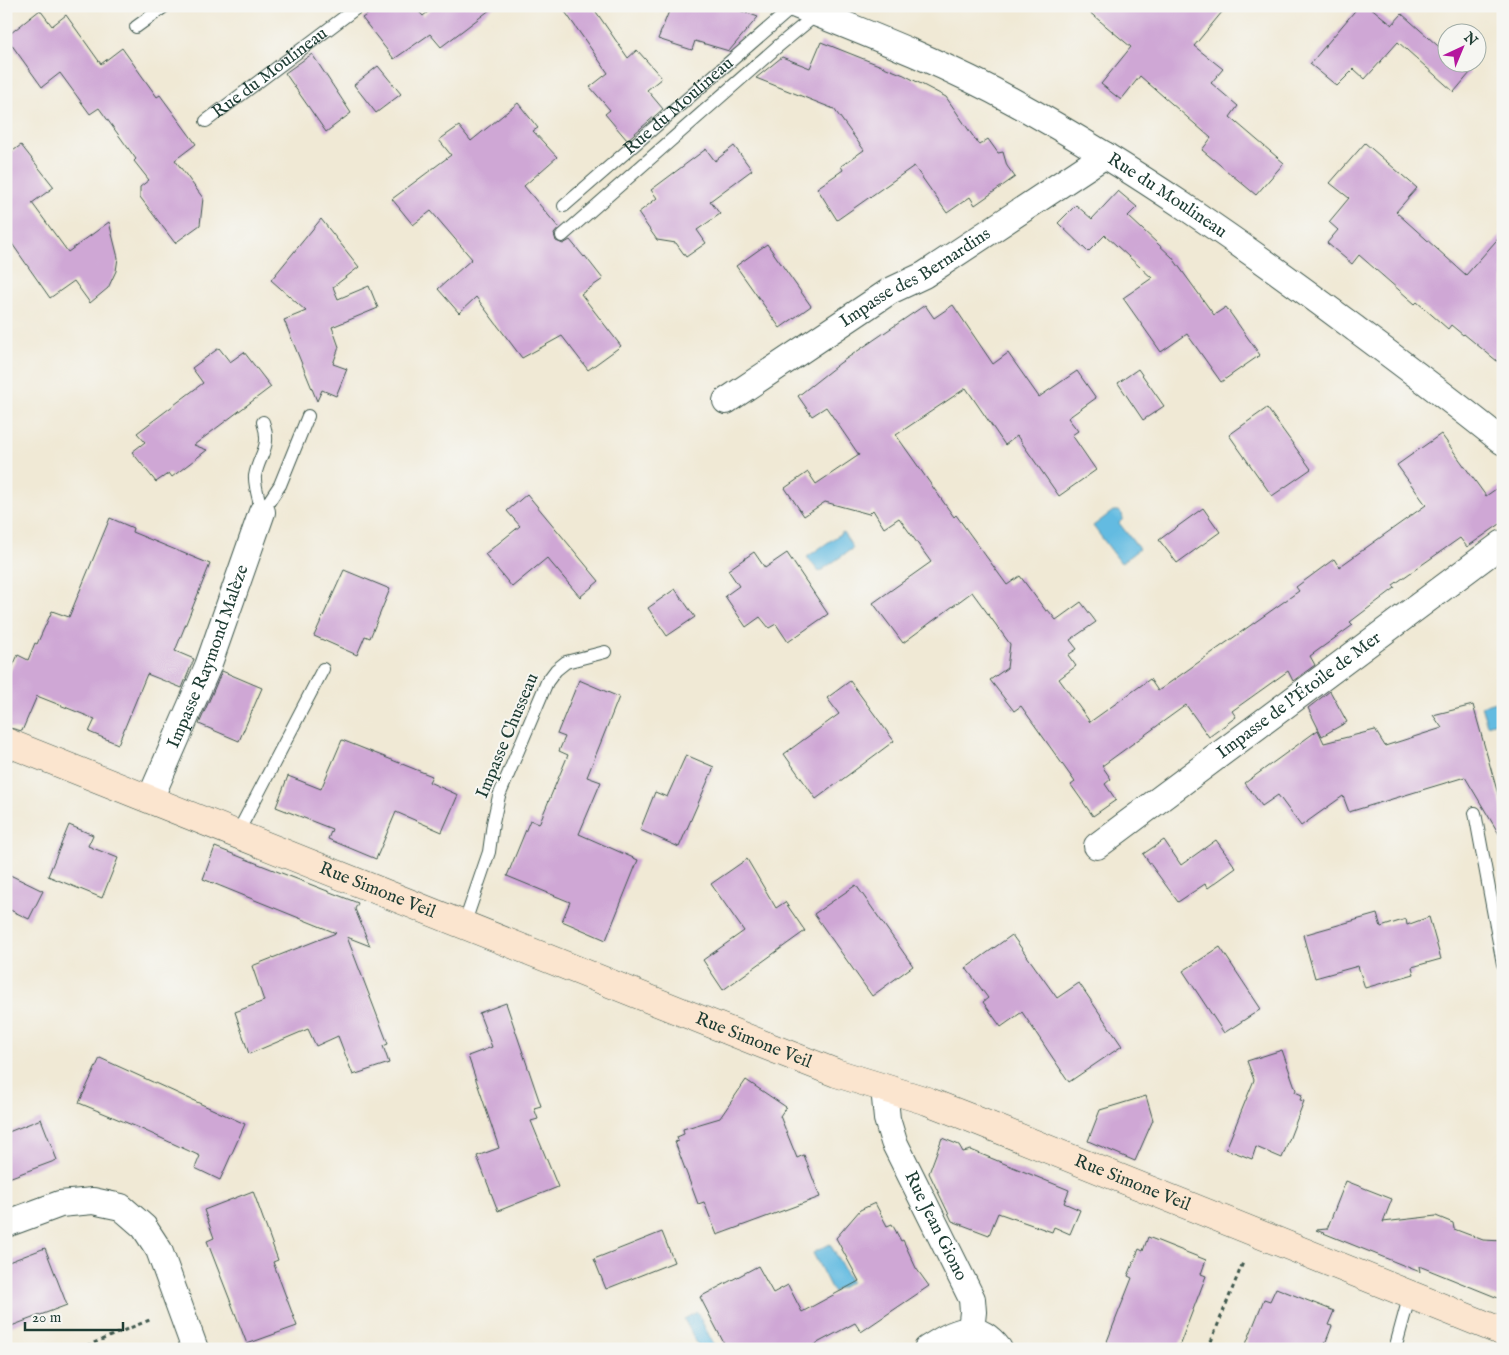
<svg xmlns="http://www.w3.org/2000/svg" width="1509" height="1355" viewBox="0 0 1509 1355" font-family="'IM FELL English',serif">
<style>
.water{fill:#64bbe1;stroke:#427c8a}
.building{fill:#cfa7d5}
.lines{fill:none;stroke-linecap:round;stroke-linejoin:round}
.service-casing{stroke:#3e574c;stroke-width:14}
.minor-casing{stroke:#3e574c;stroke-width:28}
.secondary-casing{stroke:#3e574c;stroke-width:29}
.path{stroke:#3e574c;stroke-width:3;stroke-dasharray:4 4;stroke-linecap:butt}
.service{stroke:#fff;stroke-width:12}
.minor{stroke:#fff;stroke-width:26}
.secondary{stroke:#fbe5cf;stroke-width:28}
.labels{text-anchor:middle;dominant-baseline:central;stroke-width:4;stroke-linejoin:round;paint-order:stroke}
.street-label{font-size:18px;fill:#1f3d34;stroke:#f6f6f2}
</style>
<rect width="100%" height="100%" fill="#f6f6f2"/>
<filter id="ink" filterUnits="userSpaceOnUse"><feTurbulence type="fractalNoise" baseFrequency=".02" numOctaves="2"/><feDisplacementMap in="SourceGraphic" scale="10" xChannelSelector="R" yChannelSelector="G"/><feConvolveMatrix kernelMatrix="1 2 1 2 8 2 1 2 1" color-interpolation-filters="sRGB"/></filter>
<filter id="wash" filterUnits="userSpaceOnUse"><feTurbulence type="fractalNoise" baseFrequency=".0096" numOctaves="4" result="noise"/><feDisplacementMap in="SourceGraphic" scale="20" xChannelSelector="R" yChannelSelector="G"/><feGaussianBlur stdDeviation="1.12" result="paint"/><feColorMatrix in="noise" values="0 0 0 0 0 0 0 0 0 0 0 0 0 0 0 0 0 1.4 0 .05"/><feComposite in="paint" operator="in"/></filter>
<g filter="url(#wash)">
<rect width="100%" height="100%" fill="#f0e9d5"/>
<g class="water">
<path d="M1113 511H1119L1122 514 1123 519 1119 523 1139 549 1121 563 1093 526Z"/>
<path d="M843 532 853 548 819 572 807 557Z"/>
<path d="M1503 700V720L1487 725 1481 706Z"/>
<path d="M830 1244 851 1282 833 1292 813 1253Z"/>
<path d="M697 1312 716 1349H700L684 1319Z"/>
</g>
<g id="blocks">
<g class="building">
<path d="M380 6H414L423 16 435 6H495L441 47 430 34 394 59 362 18Z"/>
<path d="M561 6H592L628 58 637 50 662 78 647 90 663 109 627 140 605 114 610 110 590 87 608 73Z"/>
<path d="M671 6H728L758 17 729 51 695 41 692 50 658 39Z"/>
<path d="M1082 6H1227L1194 46 1223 69 1211 83 1238 106 1230 117 1284 163 1256 195 1202 150 1211 138 1140 76 1121 100 1101 84 1131 47Z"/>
<path d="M1359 6H1369L1392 25 1402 14 1446 53V62H1458L1470 73 1454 92 1398 42 1365 79 1354 69 1337 86 1310 64Z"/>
<path d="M40 10 52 26 66 15 101 64 122 48 157 97 160 95 196 144 175 160 203 198 200 225 175 243 140 197V187L149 180 134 161 136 159 99 108 90 114 60 73 42 87 6 37Z"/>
<path d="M821 42 904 75 946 97 979 145 988 139 998 153 1003 152 1007 166 1015 177 975 205 970 197 947 213 914 166 837 220 817 188 843 170 841 166 864 150 834 109 756 78 782 57 810 68Z"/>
<path d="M312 54 351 113 326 132 285 73Z"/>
<path d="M378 66 401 94 376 113 354 85Z"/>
<path d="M518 103 538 128 533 131 557 157 524 186 559 228 554 234 556 241 563 244 570 240 584 257 585 256 603 279 581 294 621 346 588 370 562 336 522 358 476 297 459 313 438 289 472 259 431 211 413 225 392 199 451 155 439 140 459 126 471 141Z"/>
<path d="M1365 143 1417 188 1396 212 1466 275 1503 233V366L1464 334 1463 335 1451 325 1448 329 1417 302 1415 304 1359 255 1352 264 1327 243 1338 230 1329 222 1349 198 1330 183Z"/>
<path d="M21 145 54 187 32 203 68 252 109 222 118 258 116 271 108 288 90 303 74 281 50 298 6 235V156Z"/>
<path d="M734 146 752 170 710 201 720 214 697 230 706 243 686 257 676 243 657 240 638 213 657 198 651 190 706 149 715 161Z"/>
<path d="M1118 191 1137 207 1128 216 1172 257 1214 315 1226 307 1260 355 1221 382 1187 334 1161 352 1123 298 1152 278 1105 235 1088 252 1058 223 1076 205 1092 219Z"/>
<path d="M321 219 359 267 333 287 338 299 369 286 378 308 332 327 339 347 333 364 347 369 336 396 322 390 317 401 284 320 306 311 271 280Z"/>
<path d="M767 244 811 306 780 328 736 266Z"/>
<path d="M925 305 934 318 953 305 993 364 1008 353 1039 397 1077 371 1096 398 1068 418 1078 431 1072 435 1096 470 1059 496 1017 436 1005 445 966 388 896 435 954 517 956 515 1007 585 1020 576 1046 611 1048 610 1056 620 1081 602 1096 622 1070 640 1077 649 1068 655 1076 666 1059 679 1090 722 1150 679 1158 691 1299 591 1296 587 1334 559 1339 567 1426 505 1397 465 1441 434 1486 496 1503 484V522L1467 547 1460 538 1393 585 1395 588 1350 622 1353 625 1310 656 1315 665 1293 681 1288 671 1232 711 1236 717 1209 737 1186 705 1102 766 1111 779 1105 784 1116 800 1093 816 1071 785 1075 782 1021 706 1014 711 990 680 1007 668 1010 644 972 592 903 643 873 603 931 562 899 518 884 528 873 510 869 514 825 502 804 516 785 488 808 472 816 484 859 455 826 407 812 416 798 396 840 363Z"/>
<path d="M219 348 230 362 244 352 271 387 194 445 207 450 172 477 169 473 156 482 132 452 145 442 137 433 203 383 192 368Z"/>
<path d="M1138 369 1164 406 1143 420 1118 383Z"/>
<path d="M1267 408 1311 469 1272 496 1229 435Z"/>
<path d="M527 494 599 581 580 597 547 558 512 587 485 554 520 526 507 511Z"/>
<path d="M1203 508 1220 532 1177 563 1159 540Z"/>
<path d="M110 518 133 528 132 532 210 564 175 651 194 659 182 688 147 674 118 744 89 732 95 719 37 696 22 731 6 727V680L18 655 28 660 35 643 37 644 52 611 69 617Z"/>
<path d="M754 552 765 568 787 553 828 614 788 642 776 624 769 628 760 617 746 627 725 596 739 586 728 570Z"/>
<path d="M344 570 390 589 370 638 365 636 357 655 314 636Z"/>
<path d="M675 589 695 617 667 636 648 608Z"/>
<path d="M222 671 262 688 239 741 199 724Z"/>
<path d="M579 680 619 697 587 777 601 782 579 834 638 860 606 940 562 921 570 902 507 876 530 820 539 824 568 755 559 751 565 737 557 734Z"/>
<path d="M850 681 894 741 816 799 784 754 839 714 827 698Z"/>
<path d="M1330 691 1347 722 1322 736 1308 708Z"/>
<path d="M1473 705 1503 812 1502 839 1465 777 1349 812 1343 796 1301 826 1278 795 1262 806 1245 783 1318 730 1324 743 1375 730 1385 746 1442 728 1433 715Z"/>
<path d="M342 740 432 776 429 782 458 795 442 832 396 812 376 859 328 839 332 829 276 807 288 776 321 789Z"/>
<path d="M686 755 714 767 679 847 640 830 655 792 667 797Z"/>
<path d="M69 825 93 835 88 846 118 858 102 898 48 876Z"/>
<path d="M1164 840 1181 865 1216 840 1236 868 1208 888 1205 884 1178 902 1143 854Z"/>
<path d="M215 847 358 903 355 909 370 946 347 937 388 1044 383 1046 389 1063 353 1075 338 1036 316 1046 308 1029 249 1054 235 1012 264 1001 252 966 336 933 203 879Z"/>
<path d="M747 859 776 908 785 902 805 931 723 990 703 960 744 931 711 884Z"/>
<path d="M6 873 43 891 29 919 6 908Z"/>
<path d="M856 885 913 966 872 996 814 914Z"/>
<path d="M1377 914 1381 927 1406 919 1407 925 1429 917 1441 959 1412 967 1414 974 1365 988 1358 966 1315 978 1303 935Z"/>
<path d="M1012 935 1057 998 1079 983 1122 1046 1069 1082 1022 1012 1001 1027 983 1002 988 998 966 968Z"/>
<path d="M1220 947 1261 1009 1224 1033 1183 971Z"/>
<path d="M506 1003 541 1106 534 1108 538 1119 531 1121 558 1187 498 1211 477 1156 499 1148 468 1056 492 1047 479 1013Z"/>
<path d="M1282 1050 1296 1090 1295 1092 1302 1095 1300 1100 1304 1101 1282 1158 1256 1147 1252 1159 1226 1149 1254 1080 1247 1061Z"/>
<path d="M100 1058 245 1124 220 1180 195 1168 200 1156 137 1127 79 1103Z"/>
<path d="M746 1080 786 1107 780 1116 797 1158 804 1155 820 1197 717 1235 704 1202 698 1204 675 1142 678 1141 677 1137 684 1134 683 1129 720 1118Z"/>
<path d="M1146 1096 1153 1120 1135 1161 1088 1141 1100 1110Z"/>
<path d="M41 1119 57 1160 6 1179V1133Z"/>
<path d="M942 1138 959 1145 963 1152 971 1150 1069 1190 1064 1203 1080 1210 1070 1234 1054 1227 1052 1232 998 1213 989 1235 952 1221 929 1173Z"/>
<path d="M1346 1181 1392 1199 1383 1222 1436 1216 1453 1223 1454 1229 1483 1240 1503 1241V1300L1419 1266 1420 1272 1316 1230 1327 1229Z"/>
<path d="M253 1191 278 1260 273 1262 297 1326 247 1344 207 1241 214 1238 204 1210Z"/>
<path d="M875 1203 887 1226 892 1224 901 1241 903 1240 916 1268 929 1286 861 1332 855 1323 806 1349H727L700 1297 758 1266 773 1293 788 1285 802 1312 859 1281 836 1238 860 1210Z"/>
<path d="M662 1232 674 1262 606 1289 594 1259Z"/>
<path d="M1148 1237 1206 1260 1201 1274 1206 1276 1178 1349H1104L1132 1278 1128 1276 1139 1249 1143 1251Z"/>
<path d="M45 1248 67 1305 6 1328V1263Z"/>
<path d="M1276 1288 1334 1311 1328 1325 1332 1326 1323 1349H1244L1264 1299 1270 1301Z"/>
</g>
</g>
</g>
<g filter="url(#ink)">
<use href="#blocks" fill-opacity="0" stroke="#3e574c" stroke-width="1"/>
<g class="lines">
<g class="service-casing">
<g id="service">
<path d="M136 27 165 6"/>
<path id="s1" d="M206 121 359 6"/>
<path id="s2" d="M564 206 794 6"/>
<path d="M562 236 777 47 817 14"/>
<path d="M263 422C272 448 259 454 255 476 254 485 260 503 262 512L280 485 308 416"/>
<path d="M1475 813 1503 964"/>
<path d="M237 834 323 669"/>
<path d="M464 925 489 852 493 823 499 796 547 682 556 670 566 662 605 652"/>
<path d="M1395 1349 1410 1294"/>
</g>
</g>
<g class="minor-casing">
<g id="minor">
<path id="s3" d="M798 6C871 35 946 64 1016 103 1134 168 1245 246 1353 327 1404 365 1454 402 1503 442"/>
<path id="s4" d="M726 401 890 291 924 275 1105 155"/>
<path id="s5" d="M150 799 208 666 262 512"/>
<path id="s6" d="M1097 846 1503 543"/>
<path id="s7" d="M884 1088 887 1119 894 1142 972 1299 973 1312 971 1330"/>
<path d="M6 1224 60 1204 93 1201 121 1207 144 1227 159 1250 195 1349"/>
<path d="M927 1349C954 1332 976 1318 999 1349"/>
</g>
</g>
<g class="secondary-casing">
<g id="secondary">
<path id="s8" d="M6 742 767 1046 836 1073 927 1101 968 1117 1503 1332"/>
</g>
</g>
<g class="path">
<path d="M79 1349 152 1319"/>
<path d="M1208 1349 1244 1260"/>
</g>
<use href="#service" class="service"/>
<use href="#minor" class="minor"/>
<use href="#secondary" class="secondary"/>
</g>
</g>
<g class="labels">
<g class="street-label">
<text stroke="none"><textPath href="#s1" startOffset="80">Rue du Moulineau</textPath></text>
<text stroke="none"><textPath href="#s2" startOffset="152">Rue du Moulineau</textPath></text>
<text stroke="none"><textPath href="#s3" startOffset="416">Rue du Moulineau</textPath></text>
<text stroke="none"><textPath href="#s4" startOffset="226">Impasse des Bernardins</textPath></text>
<text stroke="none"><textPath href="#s5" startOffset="154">Impasse Raymond Malèze</textPath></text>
<text stroke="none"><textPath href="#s6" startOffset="252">Impasse de l'Étoile de Mer</textPath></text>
<text transform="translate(508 736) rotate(-67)">Impasse Chusseau</text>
<text stroke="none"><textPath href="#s8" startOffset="400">Rue Simone Veil</textPath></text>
<text stroke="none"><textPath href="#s8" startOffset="805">Rue Simone Veil</textPath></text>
<text stroke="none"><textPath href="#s8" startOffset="1210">Rue Simone Veil</textPath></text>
<text stroke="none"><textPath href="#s7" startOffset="149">Rue Jean Giono</textPath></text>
</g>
</g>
<rect width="1509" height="1355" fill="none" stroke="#f6f6f2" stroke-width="25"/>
<g transform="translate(1462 48) rotate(44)"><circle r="24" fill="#f6f6f2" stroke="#a0aca6"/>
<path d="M0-4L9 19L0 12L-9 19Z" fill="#b5179e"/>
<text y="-8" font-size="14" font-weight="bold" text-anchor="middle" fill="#1f3d34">N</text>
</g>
<path d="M25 1322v8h98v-8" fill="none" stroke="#1f3d34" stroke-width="2.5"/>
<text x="32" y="1322" font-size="15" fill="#1f3d34" stroke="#f6f6f2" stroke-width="4" paint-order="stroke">20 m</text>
</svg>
